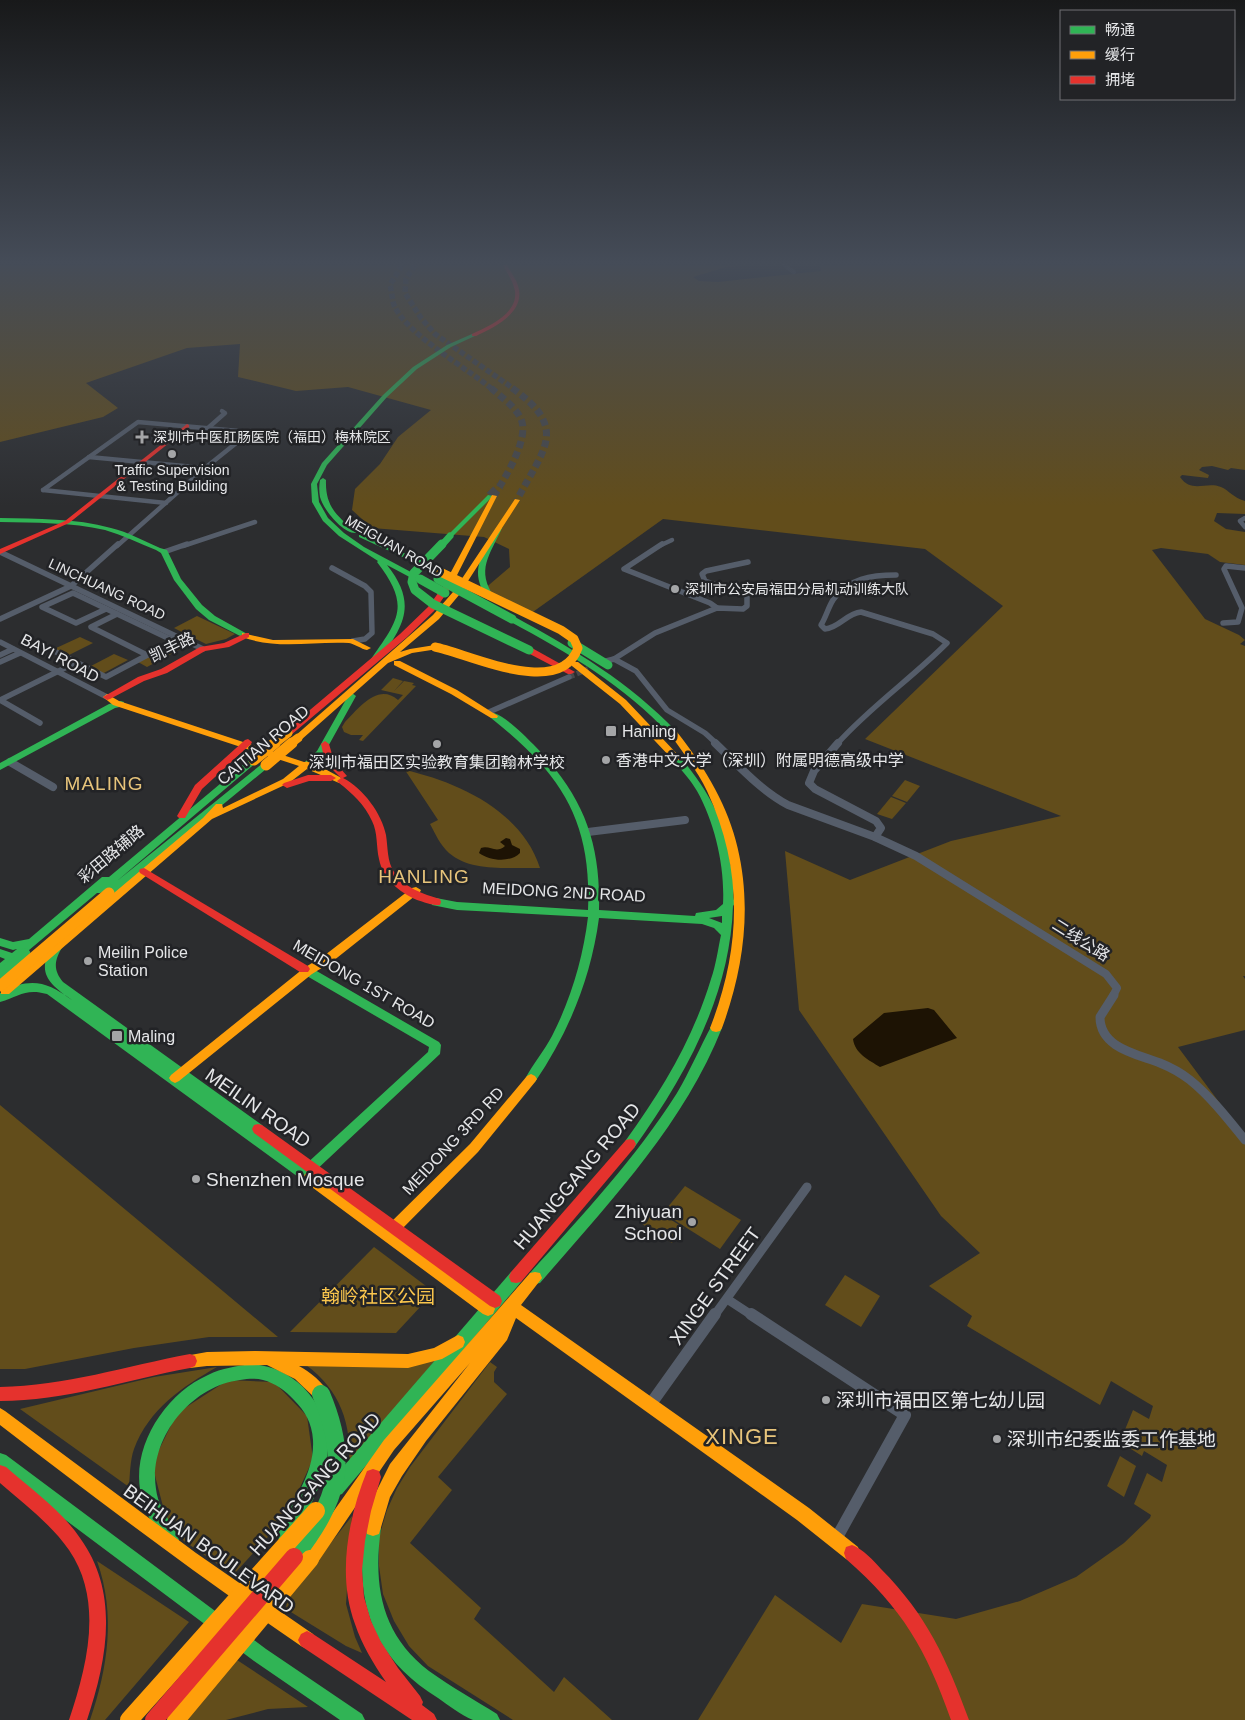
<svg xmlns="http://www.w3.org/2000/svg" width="1245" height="1720" viewBox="0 0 1245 1720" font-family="Helvetica,'Noto Sans SC',sans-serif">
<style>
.green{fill:#624d1b}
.water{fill:#1d1304}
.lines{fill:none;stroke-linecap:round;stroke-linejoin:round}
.street-tunnel{stroke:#48494b;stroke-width:5.5;stroke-dasharray:5.5 3;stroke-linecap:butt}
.primary-tunnel-far1{stroke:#48494b;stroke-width:5.5;stroke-dasharray:5.5 2.5;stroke-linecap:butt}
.primary-tunnel{stroke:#48494b;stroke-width:7;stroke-dasharray:7 4;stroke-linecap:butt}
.highway-tunnel{stroke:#48494b;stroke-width:9;stroke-dasharray:9 4.5;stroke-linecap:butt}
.street-far5{stroke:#555d6a;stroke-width:4}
.street-far4{stroke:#555d6a;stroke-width:4.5}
.street-far3{stroke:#555d6a;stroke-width:5.5}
.street-far2{stroke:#555d6a;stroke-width:8}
.street-far1{stroke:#555d6a;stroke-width:9}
.street{stroke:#555d6a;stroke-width:12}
.fast{fill:#30b455;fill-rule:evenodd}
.slow{fill:#ff9f0a;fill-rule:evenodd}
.jam{fill:#e5322d;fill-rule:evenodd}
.fast-bridge-far3{stroke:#30b455;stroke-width:7}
.fast-bridge-far2{stroke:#30b455;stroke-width:9}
.fast-bridge-far1{stroke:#30b455;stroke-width:11}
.fast-bridge{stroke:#30b455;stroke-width:18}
.slow-bridge-far2{stroke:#ff9f0a;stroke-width:9}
.slow-bridge-far1{stroke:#ff9f0a;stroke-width:11}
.slow-bridge{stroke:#ff9f0a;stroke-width:18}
.jam-bridge{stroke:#e5322d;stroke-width:18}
.poi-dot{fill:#a4a5a7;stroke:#222326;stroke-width:2}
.labels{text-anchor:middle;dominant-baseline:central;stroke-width:5;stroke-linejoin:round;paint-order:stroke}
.far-poi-label{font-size:14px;fill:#e5e6e8;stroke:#222326;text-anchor:start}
.far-street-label{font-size:14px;fill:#e5e6e8;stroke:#222326}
.street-label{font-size:16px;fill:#e5e6e8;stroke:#222326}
.poi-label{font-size:16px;fill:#e5e6e8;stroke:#222326;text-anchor:start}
.quarter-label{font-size:19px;letter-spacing:1px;fill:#e7c47b;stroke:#222326}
.near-street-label{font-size:19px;fill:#e5e6e8;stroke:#222326}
.near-poi-label{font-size:19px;fill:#e5e6e8;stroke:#222326;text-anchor:start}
.near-park-label{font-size:19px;fill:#fac64d;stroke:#222326}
.near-quarter-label{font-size:22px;letter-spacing:1px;fill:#e7c47b;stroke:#222326}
</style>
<rect width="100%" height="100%" fill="#2c2d2f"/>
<g class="green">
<path d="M0 265H763L726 267 693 277 699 281 718 282 821 271 820 265H1245V470L1231 468 1228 470 1212 466 1202 467 1199 470 1209 475 1208 478 1182 475 1180 477C1192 494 1206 481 1221 487 1230 491 1232 497 1245 501V514L1217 513 1214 521 1226 529 1245 532V565L1220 562 1208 554 1161 548 1152 550 1205 619 1239 635 1245 640 1240 644 1245 646V976H1243L1245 979V1030L1178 1047 1245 1137V1720H698L775 1595 841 1643 862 1604 956 1619 1020 1601 1076 1577 1124 1543 1150 1518 1151 1515 1134 1504 1147 1473 1162 1482 1167 1465 1144 1451 1142 1456 1120 1442 1133 1410 1149 1419 1153 1406 1111 1381 1100 1405 967 1326 972 1316 929 1286 980 1253 941 1216 799 1010 785 851 850 880 951 841 1061 816 865 739 1003 606 925 549 663 519 530 614 483 590 510 567 509 549 484 537 372 528 352 510 355 489 380 464 398 437 431 410 348 387 296 391 238 377 240 344 187 348 86 383 118 408 103 417 0 442Z"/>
<path d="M197 616 235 634 226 639 206 644 174 628Z"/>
<path d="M80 637 93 643 67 656 54 649Z"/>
<path d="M178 642 186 646 147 667 138 662Z"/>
<path d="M114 654 128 660 102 674 89 667Z"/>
<path d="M393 678 403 681 394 691 404 681 414 683 412 685 416 686 363 741 359 740 363 735H351L344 732 342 727 345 722C358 709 378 682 398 700L403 695 381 690Z"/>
<path d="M405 770C458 782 522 811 540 868 512 867 472 873 449 853 440 845 435 833 430 824L438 820Z"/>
<path d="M905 780 920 786 907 802 892 796Z"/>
<path d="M891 797 906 803 892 819 877 814Z"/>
<path d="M0 1105 278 1337H209L134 1348 25 1369H0Z"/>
<path d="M685 1186 741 1220 720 1249 663 1213Z"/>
<path d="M654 1209 684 1228 672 1243 642 1224Z"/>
<path d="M374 1247 434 1292 396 1333 290 1332Z"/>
<path d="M845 1275 880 1296 861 1327 825 1305Z"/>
<path d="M436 1359 349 1465C352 1424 340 1390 306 1365Z"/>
<path d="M490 1362 497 1367 494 1372V1382L507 1394 438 1477 452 1490 410 1543 481 1608 474 1619 554 1692 564 1677 612 1720H513L428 1666 409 1646 394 1621 383 1594 379 1566V1537L387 1510 397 1488 410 1467Z"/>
<path d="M217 1367C182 1387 149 1409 134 1449 130 1460 130 1475 129 1487L20 1409 154 1377Z"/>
<path d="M228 1380 274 1382 307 1416 313 1459 287 1516 235 1573 229 1572 184 1541 167 1522 152 1464 177 1413Z"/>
<path d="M1120 1456 1136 1466 1124 1497 1107 1486Z"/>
<path d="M352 1516 346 1604 355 1637 362 1653 346 1646 286 1609 287 1599Z"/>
<path d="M97 1561 189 1622 105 1720H90C108 1668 116 1614 97 1561Z"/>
<path d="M234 1658 308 1707 268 1709 226 1720H187Z"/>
</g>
<g class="water">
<path d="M506 838 510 839 512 845 520 849V853C510 863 490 861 479 853L481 848C490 845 496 854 505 846L500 842Z"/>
<path d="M928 1008 934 1010 957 1038 880 1067C869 1060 855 1054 853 1039L884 1013Z"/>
</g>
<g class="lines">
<path class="street-tunnel" d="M569 677 588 669"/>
<g class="primary-tunnel-far1">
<path d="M402 265 390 285C392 292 392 299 394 305 405 333 468 369 492 389"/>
<path d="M415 265 406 279 405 293 421 318 435 334 514 389"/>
</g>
<g class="primary-tunnel">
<path d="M491 388C501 397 515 406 521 419 530 439 504 479 494 496"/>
<path d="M512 388C570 429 543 449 517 500"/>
</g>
<path class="highway-tunnel" d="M490 496 500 486"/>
<path class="street-far5" d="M784 265 794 272"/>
<g class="street-far4">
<path d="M208 428 225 413 222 411"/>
<path d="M89 457 205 468"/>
<path d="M43 490 138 422 250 432"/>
<path d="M43 490 166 503"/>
<path d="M1245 518 1240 521 1245 527"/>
<path d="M117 546 205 468 250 432"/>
<path d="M183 546 255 522"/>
<path d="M659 546 672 540"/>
</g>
<g class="street-far3">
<path d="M662 544 624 569 710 603 717 608"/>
<path d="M0 552 203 649"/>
<path d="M164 552 187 544"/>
<path d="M332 568 365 586 371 592 372 633 365 639 353 641"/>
<path d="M117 614 91 627 147 655"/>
<path d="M0 619 71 586 118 544"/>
<path d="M1223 623 1238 622 1242 608 1224 569 1226 566 1245 568"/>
<path d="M0 642 107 697"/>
<path d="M52 650 106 677 174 641 73 593 42 607 76 623 106 609"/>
<path d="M0 655 13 649"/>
<path d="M614 659 655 633 717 608 743 609 747 606V596L705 581 702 574 706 571 748 562"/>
<path d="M606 661 614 659 636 671 667 710 705 733 717 744"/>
<path d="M0 662 20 653"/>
<path d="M0 700 77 662"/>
<path d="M0 700 40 723"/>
<path d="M489 712 569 677"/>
<path d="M837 744C870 707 912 678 947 643L933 634 861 612C847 613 839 628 825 629L821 625C826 617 828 608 833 600 848 578 872 575 896 575"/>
</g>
<g class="street-far2">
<path d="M715 743C738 765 760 790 788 805L875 837 916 856 1106 974 1117 988 1113 996"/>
<path d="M838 743 814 771 809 783 815 789 876 821 881 828 875 837"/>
<path d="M10 762 53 787"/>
<path d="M588 832 685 820"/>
</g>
<g class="street-far1">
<path d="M1114 995 1100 1017C1100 1048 1137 1054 1160 1063 1170 1067 1181 1073 1190 1080 1211 1097 1228 1119 1245 1140"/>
<path d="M727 1299 753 1316"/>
<path d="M714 1316 807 1187"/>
</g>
<g class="street">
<path d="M751 1314 905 1415 836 1539"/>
<path d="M650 1405 715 1314"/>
</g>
<g class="fast">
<path d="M472 334 477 335 451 347 417 369 387 397 327 465 317 484 319 502 328 518 344 533 364 547 424 579 423 581H417L387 565C418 604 404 626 378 661H372L371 659C400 618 410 605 377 562L378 561 339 536 323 521 312 502 311 484 322 463 383 395 413 367 447 345Z"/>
<path d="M323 478 326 480C325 506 337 517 356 531V533C343 534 323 509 320 497 319 491 319 486 320 480Z"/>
<path d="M488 495 493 496 452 537H448V535Z"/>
<path d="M0 518C37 519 75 518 111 528 128 532 144 541 160 548L167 550 181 579 202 605 215 616 249 635 248 637H242L209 620 196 609 174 580 161 553 156 550C139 543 122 535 105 530 71 522 35 523 0 522Z"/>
<path d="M499 526 502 528C490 555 475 570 495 598L491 600H488C468 570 482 556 496 528Z"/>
<path d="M359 535H363L438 568 431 570 359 537Z"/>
<path d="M509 617H515C575 650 629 682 677 732L678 734 677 736H671C624 685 570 654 509 621Z"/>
<path d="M352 693 356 696 325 752 312 765H306L304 763 306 761 317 751 348 696Z"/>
<path d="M121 701 124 702V706L115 708 0 770V763L109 704Z"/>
<path d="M494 713C506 717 524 735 533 744 582 794 601 840 599 910L695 916 696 913 716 910 723 904C725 867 715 823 697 791 690 779 681 770 673 760L671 758 673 756H679C704 785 723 815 729 854 730 864 733 874 734 884 734 891 732 897 735 903L733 906C730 996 686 1075 634 1148L630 1149 626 1148 624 1144 626 1140C662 1090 693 1039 711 979 716 965 718 949 721 935L714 928 702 924 599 918C591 978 569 1032 535 1082L531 1084 527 1082 525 1079C533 1064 544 1051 552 1036 571 999 583 958 588 917L457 910 432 905 431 902 436 898 457 902 588 910C592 819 560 773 491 718L490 716 491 714ZM722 916V923L709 918Z"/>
<path d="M254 757 259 760 257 762 117 881 263 763H269L271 765 113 895H105V891L100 893H97L22 956 23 959 22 962H15L4 972 0 973V963L5 959 0 957V949L12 953 17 949 13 950 0 946V938L13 942 29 939 102 877H109L251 758Z"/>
<path d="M58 942 62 943 63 946C55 959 52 969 63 982L262 1125 264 1129 262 1133 259 1134 304 1166 428 1052 429 1047 300 972 298 969 300 966H308L439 1042 441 1045 440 1054 313 1173 317 1178 315 1182 310 1184 305 1182 47 994C26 988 19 996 0 1002V993C30 977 46 981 72 1000 48 983 35 972 54 943Z"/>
<path d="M716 1024 720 1025 722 1028C683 1126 608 1204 540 1283L535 1284 530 1283 528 1278 530 1273C582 1216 635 1159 677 1093 690 1071 700 1047 712 1025Z"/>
<path d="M516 1271 521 1272 523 1277 521 1282 342 1494 336 1496 330 1494 328 1488 330 1482 511 1272Z"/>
<path d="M252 1364C271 1365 290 1374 303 1387 351 1436 320 1491 291 1540L285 1542 279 1540 277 1534C290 1503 315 1476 313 1440 312 1423 305 1411 294 1400 286 1391 275 1383 263 1380 255 1378 248 1379 240 1380 191 1386 148 1439 156 1489 158 1508 172 1522 179 1540L177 1546 171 1548C160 1544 153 1526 148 1515 144 1506 141 1498 140 1489 133 1443 167 1393 208 1375 222 1368 237 1366 252 1364Z"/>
<path d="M0 1453 6 1455 266 1649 362 1714 365 1720H340L254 1661 0 1471Z"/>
<path d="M373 1520 379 1522 381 1528C373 1585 381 1634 429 1671 451 1687 475 1700 497 1714L500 1720C492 1720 481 1720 473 1720 461 1715 448 1705 438 1698 372 1657 354 1602 365 1528L367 1522Z"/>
</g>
<g class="slow">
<path d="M492 495 497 496 451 587 450 589H444L443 587Z"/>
<path d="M515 499 520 500 459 595 439 619 400 652 410 649 435 645 439 647 438 649 412 653 388 663 301 740H295L294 738 295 736 433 615 453 592Z"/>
<path d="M242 633 273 640 353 639 371 648 367 650C361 649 355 644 349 643 313 641 277 650 242 637Z"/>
<path d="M394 661H400L457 690 498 716 497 718H491L451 694 394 665Z"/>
<path d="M572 662H578L626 700 679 756 681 758 679 760H673L620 704 572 666Z"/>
<path d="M107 694 119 701 304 762 312 761 314 763 312 765 325 769 347 781 345 783H339L307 769 289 783 212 819 9 994H1V988L203 818 216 804H222L223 808 283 779 299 766 113 705 103 697Z"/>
<path d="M674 731 677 732C691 750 704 768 715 789 756 864 751 950 722 1028L720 1031 716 1032 712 1031 710 1028C741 949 744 870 707 791 697 770 683 753 670 734Z"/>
<path d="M416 887 421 890 420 892 333 961 312 974 179 1081 175 1083 171 1081 169 1078 171 1075 304 968 325 955 412 888Z"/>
<path d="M531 1074 535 1076 537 1079 535 1082 478 1152 397 1234 493 1304 495 1309 493 1314 488 1316 483 1314 305 1182 303 1178 305 1174 310 1172 315 1174 386 1227 470 1144 527 1076Z"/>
<path d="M535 1272 540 1273 542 1278 521 1305 809 1508 858 1547 860 1553 858 1559 852 1561 846 1559 797 1520 516 1318 507 1340 426 1441 402 1476 390 1497 379 1534 373 1536 367 1534 365 1528 375 1494 390 1464 470 1363 394 1450 316 1565 310 1567 304 1565 302 1559 304 1553 384 1440 530 1273Z"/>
<path d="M458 1335 463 1337 465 1342 463 1347 442 1359 408 1368 299 1366C309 1371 324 1383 329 1394L326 1399 321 1401 316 1399 295 1379 267 1365 207 1366 190 1368 185 1366 183 1361 185 1356 207 1352 255 1351 408 1354 434 1348Z"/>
<path d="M0 1408 5 1411 196 1553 313 1634 316 1640 313 1646 307 1649 301 1646C198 1576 99 1501 0 1425Z"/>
</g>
<g class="jam">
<path d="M503 265H507C511 273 518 281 519 290 523 314 493 328 476 336H472V334C489 326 518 314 515 291 513 281 507 273 503 265Z"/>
<path d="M187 424 189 425V427L69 523 0 554V549L65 521Z"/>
<path d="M444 585H450L451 587 434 611 406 638 291 735H285L284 733 285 731 400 634 428 607Z"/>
<path d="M246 633H249V637L229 647 205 651 167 673 144 681 110 699 107 700 103 697 138 677 161 669 200 647 224 643Z"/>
<path d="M526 648H532L575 672 571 674H568L526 652Z"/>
<path d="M248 739 252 742 251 744 202 789 185 818H179L177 816 195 785 245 740Z"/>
<path d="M325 741 329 744 334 761 347 776 343 778C363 788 382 814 386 835 388 848 387 861 394 872 405 888 423 894 440 899L441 902 440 905C433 906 424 902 417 900 399 892 383 879 379 859 376 846 378 833 372 821 365 805 352 793 339 783L337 781 341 778 325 762 321 744Z"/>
<path d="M308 775H331L336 778 331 781H309L287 788 282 785 284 783Z"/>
<path d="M144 868 308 966 310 969 308 972H300L140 873 139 871 140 869Z"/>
<path d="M258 1124 262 1125 500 1296 502 1301 500 1306 495 1308 490 1306 254 1133 252 1129 254 1125Z"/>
<path d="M630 1139 634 1140 636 1144 634 1148 521 1282 516 1283 511 1282 509 1277 511 1272 626 1140Z"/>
<path d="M190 1354 195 1356 197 1361 195 1366 190 1368C126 1380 65 1401 0 1401V1387C65 1386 126 1366 190 1354Z"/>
<path d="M0 1465 6 1467C31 1489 61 1510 80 1538 120 1593 107 1660 87 1720H69C87 1666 104 1601 69 1550 51 1524 24 1504 0 1483Z"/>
<path d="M373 1469 379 1471 381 1477 371 1511 365 1541 362 1570 364 1597 371 1621 381 1642 398 1668 420 1696 423 1702 422 1705 434 1714 437 1720H412L301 1646 298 1640 301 1634 307 1631 313 1634 386 1682C373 1663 362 1645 355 1624 337 1576 348 1518 367 1471Z"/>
<path d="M852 1545C863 1549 873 1560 881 1569 927 1615 947 1660 969 1720H951C926 1649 903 1609 846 1559L844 1553 846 1547Z"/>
</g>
<path class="fast-bridge-far3" d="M441 546 450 536"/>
<g class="fast-bridge-far2">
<path d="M442 544 414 573 412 582 415 590 433 604 529 650"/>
<path d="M420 579 445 593"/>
<path d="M438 579 512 619"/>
<path d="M572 643 608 665"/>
</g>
<path class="fast-bridge-far1" d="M0 976 25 954"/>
<path class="fast-bridge" d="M294 1557C338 1500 350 1462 321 1394"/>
<g class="slow-bridge-far2">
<path d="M434 569 561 630 574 639 578 648C560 699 469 654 435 647"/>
<path d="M274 744 288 733"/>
<path d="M290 744 298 738"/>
</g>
<g class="slow-bridge-far1">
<path d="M254 760 275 743"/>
<path d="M266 765 292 743"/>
<path d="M0 986 109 893"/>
</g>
<g class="slow-bridge">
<path d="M129 1720 316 1511"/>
<path d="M176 1720 310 1559"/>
</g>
<path class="jam-bridge" d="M154 1720 294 1557"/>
</g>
<linearGradient id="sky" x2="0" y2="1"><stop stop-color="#18191a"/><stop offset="0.52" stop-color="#454c58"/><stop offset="1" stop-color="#454c58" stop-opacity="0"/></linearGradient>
<rect width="1245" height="506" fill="url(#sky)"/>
<g class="poi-dot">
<path d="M139.5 429.5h5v5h5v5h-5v5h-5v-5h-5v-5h5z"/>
<circle cx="172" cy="454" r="5"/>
<circle cx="675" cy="589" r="5"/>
<rect x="605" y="725" width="12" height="12" rx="2.5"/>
<circle cx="437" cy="744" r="5"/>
<circle cx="606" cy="760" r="5"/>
<circle cx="88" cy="961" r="5"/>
<rect x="111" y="1030" width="12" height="12" rx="2.5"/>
<circle cx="196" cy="1179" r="5"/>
<circle cx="692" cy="1222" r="5"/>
<circle cx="826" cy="1400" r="5"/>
<circle cx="997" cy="1439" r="5"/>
</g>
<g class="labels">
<g class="far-poi-label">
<text x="153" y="437">深圳市中医肛肠医院（福田）梅林院区</text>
<text x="172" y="470" text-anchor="middle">Traffic Supervision<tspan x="172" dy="16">&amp; Testing Building</tspan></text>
<text x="685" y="589">深圳市公安局福田分局机动训练大队</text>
</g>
<g class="far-street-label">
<text transform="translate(394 546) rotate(30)">MEIGUAN ROAD</text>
<text transform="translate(107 589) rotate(25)">LINCHUANG ROAD</text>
</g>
<g class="street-label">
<text transform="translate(172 647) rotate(-26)">凯丰路</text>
<text transform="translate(60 658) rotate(28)">BAYI ROAD</text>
<text transform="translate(263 745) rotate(-40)">CAITIAN ROAD</text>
<text transform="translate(111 854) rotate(-40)">彩田路辅路</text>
<text transform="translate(564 892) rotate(3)">MEIDONG 2ND ROAD</text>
<text transform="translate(1081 940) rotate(32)">二线公路</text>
<text transform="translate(364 984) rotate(30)">MEIDONG 1ST ROAD</text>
<text transform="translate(453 1141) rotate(-47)">MEIDONG 3RD RD</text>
</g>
<g class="poi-label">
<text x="622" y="731">Hanling</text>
<text x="616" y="760">香港中文大学（深圳）附属明德高级中学</text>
<text x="437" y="762" text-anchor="middle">深圳市福田区实验教育集团翰林学校</text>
<text x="98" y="952">Meilin Police<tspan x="98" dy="18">Station</tspan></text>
<text x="128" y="1036">Maling</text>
</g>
<g class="quarter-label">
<text x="104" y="783">MALING</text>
<text x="424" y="876">HANLING</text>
</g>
<g class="near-street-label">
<text transform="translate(258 1108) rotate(35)">MEILIN ROAD</text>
<text transform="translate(577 1176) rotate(-50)">HUANGGANG ROAD</text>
<text transform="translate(715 1286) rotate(-54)">XINGE STREET</text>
<text transform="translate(315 1484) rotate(-48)">HUANGGANG ROAD</text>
<text transform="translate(209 1549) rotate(36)">BEIHUAN BOULEVARD</text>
</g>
<g class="near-poi-label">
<text x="206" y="1179">Shenzhen Mosque</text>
<text x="682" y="1211" text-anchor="end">Zhiyuan<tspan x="682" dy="22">School</tspan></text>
<text x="836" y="1400">深圳市福田区第七幼儿园</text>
<text x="1007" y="1439">深圳市纪委监委工作基地</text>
</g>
<g class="near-park-label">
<text x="378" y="1296">翰岭社区公园</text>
</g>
<g class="near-quarter-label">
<text x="742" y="1436">XINGE</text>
</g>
</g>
<rect x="1060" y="10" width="175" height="90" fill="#222326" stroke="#707174"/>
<rect x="1070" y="26" width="25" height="8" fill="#30b455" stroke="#707174"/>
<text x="1105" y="35" font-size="15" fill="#e5e6e8">畅通</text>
<rect x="1070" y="51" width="25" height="8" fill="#ff9f0a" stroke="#707174"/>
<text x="1105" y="60" font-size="15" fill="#e5e6e8">缓行</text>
<rect x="1070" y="76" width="25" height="8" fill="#e5322d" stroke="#707174"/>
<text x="1105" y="85" font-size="15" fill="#e5e6e8">拥堵</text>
</svg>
